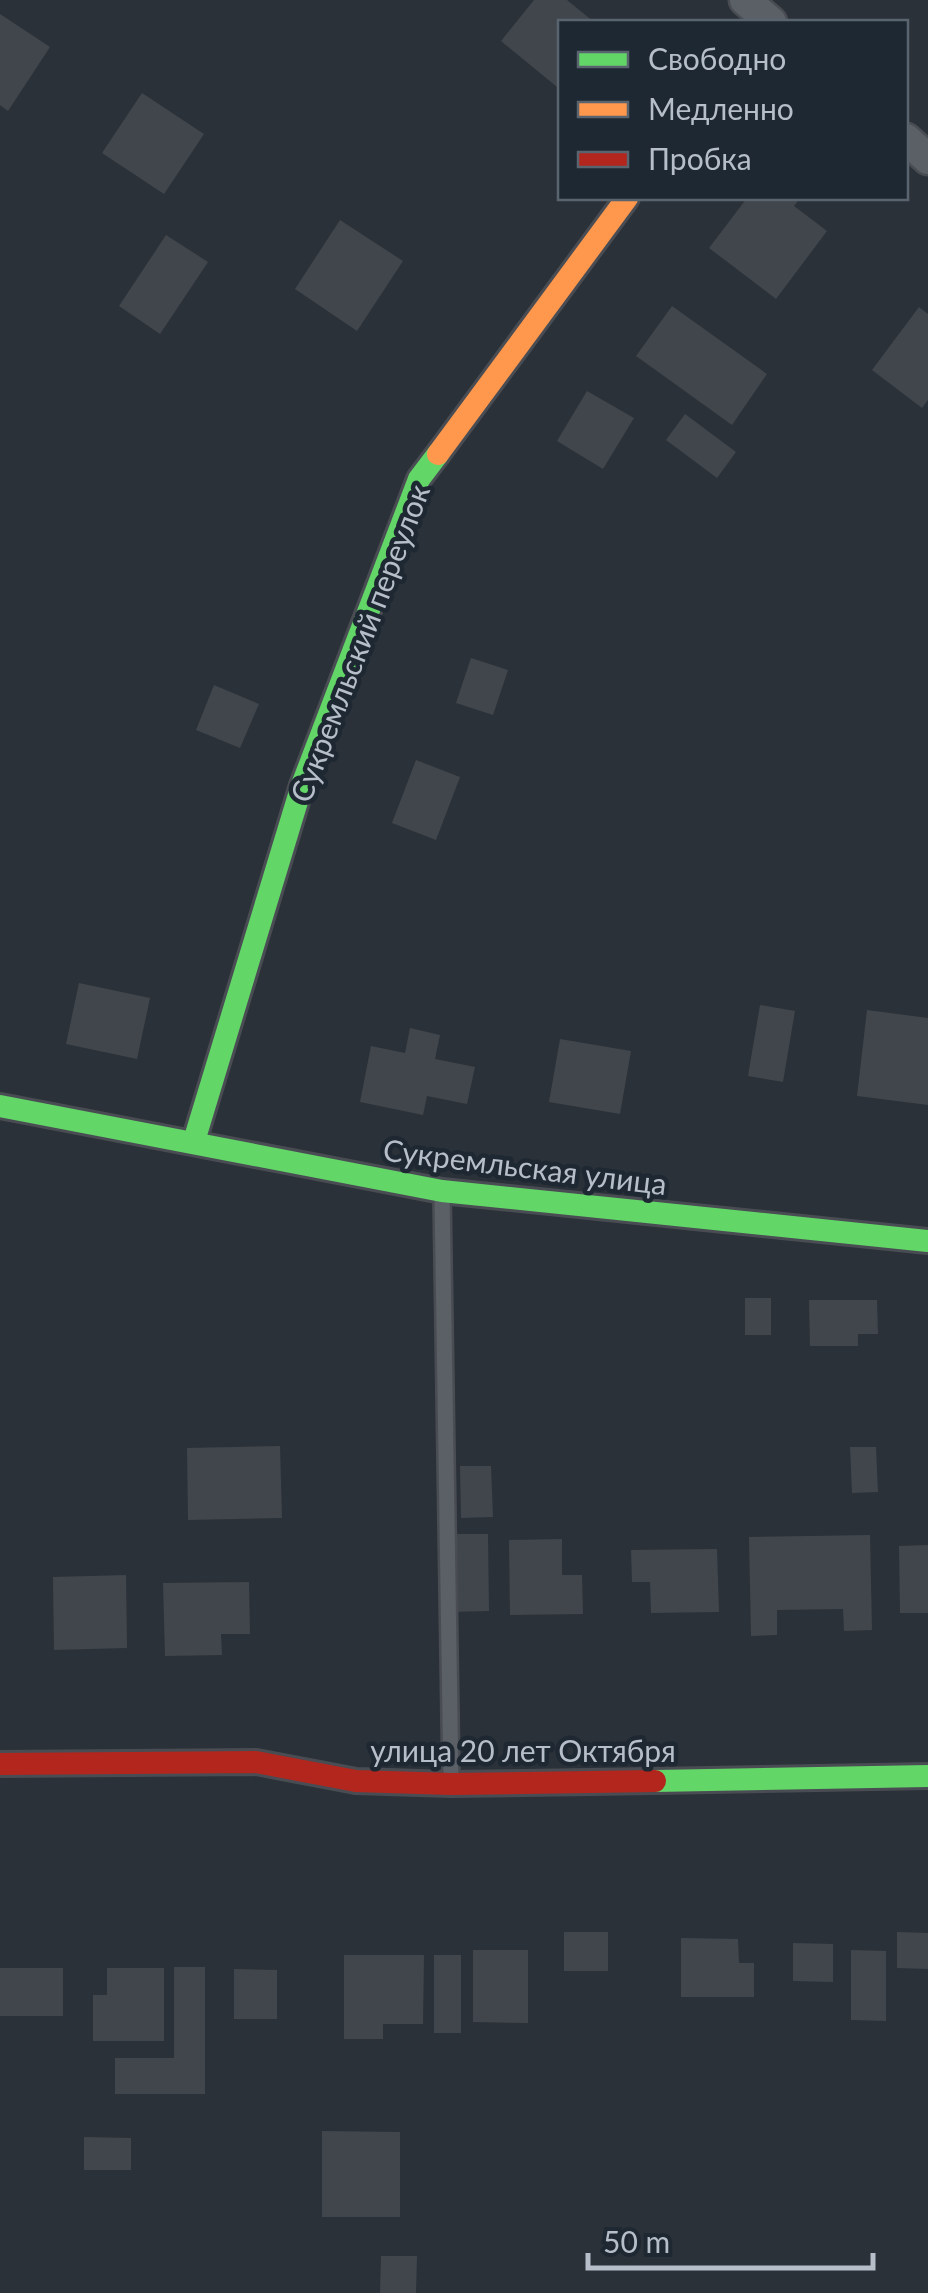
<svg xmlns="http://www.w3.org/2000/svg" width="928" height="2293" viewBox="0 0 928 2293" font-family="Lato,sans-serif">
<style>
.building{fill:#40464b}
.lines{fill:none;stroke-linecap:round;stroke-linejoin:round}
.lane-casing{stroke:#494d53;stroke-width:20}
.street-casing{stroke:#494d53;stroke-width:35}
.fast-casing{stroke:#494d53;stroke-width:28}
.slow-casing{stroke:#494d53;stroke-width:28}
.jam-casing{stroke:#494d53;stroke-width:28}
.lane{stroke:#5b6066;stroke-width:15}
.street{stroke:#5b6066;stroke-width:30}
.fast{stroke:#63d668;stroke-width:22}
.slow{stroke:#ff974d;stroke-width:22}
.jam{stroke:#b3261e;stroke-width:22}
.labels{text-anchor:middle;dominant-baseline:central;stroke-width:9;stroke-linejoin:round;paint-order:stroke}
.street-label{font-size:30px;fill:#b5bec9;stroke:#1e2833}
</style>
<rect width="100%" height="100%" fill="#2b3138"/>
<g class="building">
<path d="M534 0H567L594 22H560V83L557 87 501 41Z"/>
<path d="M0 14 50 47 8 111 0 105Z"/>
<path d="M142 93 204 134 164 194 102 153Z"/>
<path d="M747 198H800L794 206 827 231 776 299 709 248Z"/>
<path d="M340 220 403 261 357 331 295 289Z"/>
<path d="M166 235 208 262 160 334 119 306Z"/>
<path d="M672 306 767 374 732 425 636 356Z"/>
<path d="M919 307 928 314V400L922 408 872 370Z"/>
<path d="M587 391 634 418 603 469 557 441Z"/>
<path d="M685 414 736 452 717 478 666 440Z"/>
<path d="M471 658 508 670 493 715 456 703Z"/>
<path d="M214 685 259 704 240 748 196 730Z"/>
<path d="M416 760 460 777 436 840 392 823Z"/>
<path d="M79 983 150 998 137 1059 66 1044Z"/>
<path d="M760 1005 795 1011 783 1082 748 1076Z"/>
<path d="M867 1010 928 1018V1105L857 1096Z"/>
<path d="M410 1028 440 1035 435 1059 475 1067 467 1104 427 1096 423 1115 360 1102 371 1046 405 1053Z"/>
<path d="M560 1039 631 1051 620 1114 549 1102Z"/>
<rect x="745" y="1298" width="26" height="37"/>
<path d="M809 1300H877L878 1334H858V1346H810Z"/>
<path d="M280 1446 282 1518 188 1520 187 1448Z"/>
<path d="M850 1447H876L878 1492 852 1493Z"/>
<path d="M460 1466H491L493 1517 461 1518Z"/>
<path d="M449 1534H488L489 1611 450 1612Z"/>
<path d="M870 1535 872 1630 844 1631 843 1609 777 1610V1635L751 1636 749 1537Z"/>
<path d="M562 1539V1575H582L583 1614 510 1615 509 1540Z"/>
<path d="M928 1545V1613H900L899 1546Z"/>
<path d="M717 1549 719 1612 651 1613 650 1582H632L631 1550Z"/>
<path d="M126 1575 127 1648 54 1650 53 1577Z"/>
<path d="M249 1582 250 1634H221L222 1655 165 1656 163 1583Z"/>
<rect x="564" y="1932" width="44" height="39"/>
<path d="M897 1932 928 1933V1969L897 1968Z"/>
<path d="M681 1938 738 1939 739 1963H754V1997H681Z"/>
<path d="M793 1943 833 1944V1982L793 1981Z"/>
<path d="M473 1950H528V2023L473 2022Z"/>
<path d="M851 1950 886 1951V2021L851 2020Z"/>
<path d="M344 1955H424L423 2024H383V2039H344Z"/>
<rect x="434" y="1955" width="27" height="78"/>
<path d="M174 1967H205V2094H115V2058H174Z"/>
<rect x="0" y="1968" width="63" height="48"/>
<path d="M107 1968H164V2041H93V1995H107Z"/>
<path d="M234 1969 277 1970V2019H234Z"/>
<path d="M322 2131 400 2132V2217H322Z"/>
<path d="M84 2137 131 2138V2170H84Z"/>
<path d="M381 2256H417L416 2293H380Z"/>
</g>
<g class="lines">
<g class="lane-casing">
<path id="lane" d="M442 1195 451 1782"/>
</g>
<g class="street-casing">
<g id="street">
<path d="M745 0 771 22"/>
<path d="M906 139 928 159"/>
</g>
</g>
<g class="fast-casing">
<g id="fast">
<path d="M0 1106 442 1191 928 1241"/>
<path d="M194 1141 302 785 419 479 438 454"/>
<path d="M655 1781 928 1776"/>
</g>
</g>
<g class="slow-casing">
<path id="slow" d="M438 454 627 198"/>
</g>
<g class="jam-casing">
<path id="jam" d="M0 1764 256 1762 356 1781 451 1784 655 1781"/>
</g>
<use href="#lane" class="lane"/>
<use href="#street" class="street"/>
<use href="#fast" class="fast"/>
<use href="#slow" class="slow"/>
<use href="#jam" class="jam"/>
</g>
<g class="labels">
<g class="street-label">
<text transform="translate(359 643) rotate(-69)">Сукремльский переулок</text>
<text transform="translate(525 1166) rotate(7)">Сукремльская улица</text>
<text x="523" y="1750">улица 20 лет Октября</text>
</g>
</g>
<rect x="558" y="20" width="350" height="180" fill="#1e2833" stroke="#5a646f" stroke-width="2.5"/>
<rect x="578" y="52" width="50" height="15" fill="#63d668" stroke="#5a646f" stroke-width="2.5"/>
<text x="648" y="70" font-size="30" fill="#b5bec9">Свободно</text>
<rect x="578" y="102" width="50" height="15" fill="#ff974d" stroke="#5a646f" stroke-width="2.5"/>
<text x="648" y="120" font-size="30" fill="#b5bec9">Медленно</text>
<rect x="578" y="152" width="50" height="15" fill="#b3261e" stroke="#5a646f" stroke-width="2.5"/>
<text x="648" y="170" font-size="30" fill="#b5bec9">Пробка</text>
<path d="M588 2253v15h285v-15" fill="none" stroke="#b5bec9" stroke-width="5"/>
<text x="603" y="2253" font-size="30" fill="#b5bec9" stroke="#1e2833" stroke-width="8" paint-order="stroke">50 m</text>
</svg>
